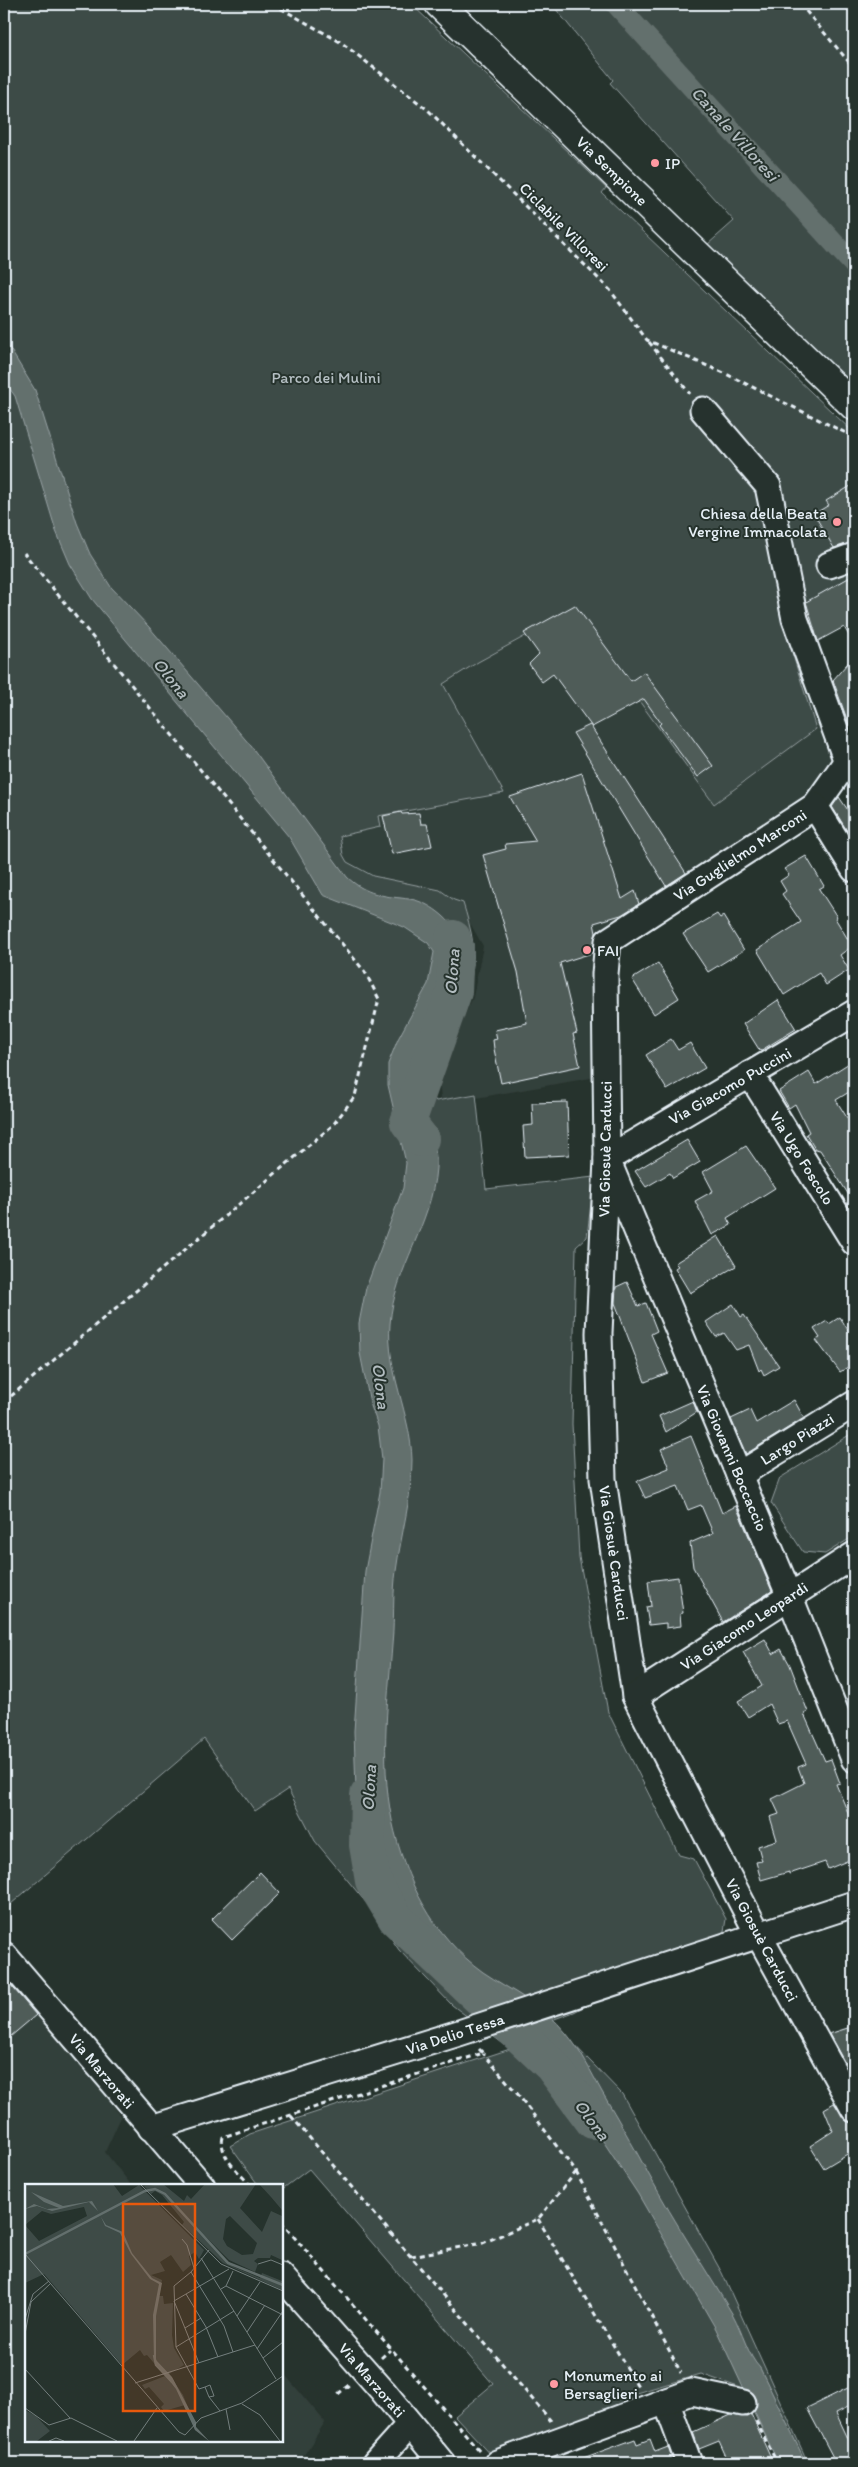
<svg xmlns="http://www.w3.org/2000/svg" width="858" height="2467" viewBox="0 0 858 2467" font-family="Itim,sans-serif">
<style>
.built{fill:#333f3a}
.green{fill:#3e4b47;stroke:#939ea0}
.water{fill:#636f6d;stroke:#98a3a5}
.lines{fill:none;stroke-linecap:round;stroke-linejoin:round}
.canal{stroke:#636f6d;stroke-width:21}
.river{stroke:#636f6d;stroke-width:36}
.building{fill:#505c59;stroke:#e8f1f8}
.minor-casing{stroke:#e8f1f8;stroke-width:29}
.major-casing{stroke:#e8f1f8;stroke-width:31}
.path{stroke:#e8f1f8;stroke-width:3;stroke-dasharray:5 4;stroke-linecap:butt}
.minor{stroke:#26332d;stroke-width:25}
.major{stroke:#26332d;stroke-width:28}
.poi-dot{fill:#ff9aa2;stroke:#26332d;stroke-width:2}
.labels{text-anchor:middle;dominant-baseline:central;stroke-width:4;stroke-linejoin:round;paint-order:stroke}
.poi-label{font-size:16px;fill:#e8f1f8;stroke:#26332d;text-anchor:start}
.street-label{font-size:16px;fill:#e8f1f8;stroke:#26332d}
.park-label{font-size:16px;fill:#b5bfc3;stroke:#26332d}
.water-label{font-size:18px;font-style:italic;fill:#b3bdc0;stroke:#26332d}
.inset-river{fill:none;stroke:#636f6d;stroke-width:2.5}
.inset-road{fill:none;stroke:#747f7e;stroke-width:1}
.view{fill:#e8590c;fill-opacity:0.15;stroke:#e8590c;stroke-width:2.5}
.inset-edge{fill:none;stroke:#e8f1f8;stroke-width:2.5}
</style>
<rect width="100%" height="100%" fill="#26332d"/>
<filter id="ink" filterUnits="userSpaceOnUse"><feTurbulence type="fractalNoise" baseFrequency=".02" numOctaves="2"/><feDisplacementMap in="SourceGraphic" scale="10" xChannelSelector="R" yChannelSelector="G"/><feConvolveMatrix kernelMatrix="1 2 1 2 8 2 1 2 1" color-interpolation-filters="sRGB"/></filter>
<g filter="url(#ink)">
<g class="built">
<path d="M405 558 776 606 837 769 812 806 606 940 602 1076 442 1104 438 1075 473 997 483 946 467 918 463 903 354 872 339 862 329 836 426 669Z"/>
<path d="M4 1959 45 2007 121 2117 105 2152 132 2186H26V2441H281V2370L325 2422 299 2463H4Z"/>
</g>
<g class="green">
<path d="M4 4H411L606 188 602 193 854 433V575L781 617 816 729 714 804 573 610 478 662 443 684 504 793 378 816 380 827 340 836 343 855 347 862 373 876 440 890 454 900 463 903C467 916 471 929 473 944 477 996 449 1042 426 1088L436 1101 476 1094 486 1189 594 1177 587 1237 576 1247 572 1424 579 1557 608 1712 679 1855 694 1859 726 1919 724 1931 714 1938 574 2012 546 2022 559 2029 622 2094 722 2273 808 2463H779L741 2388 701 2374 636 2393 633 2409 495 2459 455 2416 493 2384 309 2169 281 2190V2186H259L230 2146 250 2134 510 2049 452 2005 399 1950 373 1911 315 1841 288 1789 255 1811 204 1739 4 1910Z"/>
<path d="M556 4H854V386L707 245 734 221 610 83 613 80 555 8Z"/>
<path d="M854 1432V1536L825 1554 803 1552 771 1503 780 1478Z"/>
</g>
<path class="water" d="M4 339 35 390 77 523 90 554 111 587 149 627 251 746 347 877C363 892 379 896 401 898 407 899 413 899 418 901 436 907 455 924 461 941 474 981 422 1028 416 1068 410 1103 439 1133 436 1168 432 1224 394 1269 390 1324 386 1371 411 1414 412 1460 412 1498 401 1534 396 1571 393 1591 394 1611 393 1631 389 1695 379 1757 392 1820 405 1880 433 1936 483 1972 511 1991 545 2006 566 2033 581 2051 591 2072 602 2092 618 2119 634 2147 649 2175 675 2223 705 2268 733 2315 742 2331 748 2356 760 2368L806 2463H778L716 2329 638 2194 607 2147 541 2049 520 2026 481 2003 468 1992 433 1960 410 1933 384 1896 371 1861 363 1827 356 1790 354 1731 365 1571 380 1492 382 1459 378 1426 370 1403 360 1353 359 1323 366 1288 403 1188 406 1163 388 1085V1064L398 1039 428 984 434 952 428 943 404 927 323 895 289 837 92 599 70 564 56 531 15 396 4 381Z"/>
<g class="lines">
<path class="canal" d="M616 4 854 265"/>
<g class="river">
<path d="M421 1139 408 1122 454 992 456 948 453 938"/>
<path d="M368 1795 367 1845 373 1881 396 1919 552 2066 593 2121"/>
</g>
</g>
<g class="building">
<path d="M854 484V542L834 548 814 514 829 505 826 501Z"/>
<path d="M854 571V644L844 627 818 641 806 602 852 576 850 573Z"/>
<path d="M575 605 631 681 644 672 713 766 698 777 659 725 661 723 644 699 592 727 553 674 542 682 529 664 539 654 524 633Z"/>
<path d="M854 656V736H853L833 680Z"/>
<path d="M590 725 686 873 666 886 573 733Z"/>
<path d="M582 773 622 899 635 891 639 904 621 915 594 923 596 933 592 953 560 963 577 1033 573 1034 580 1066 501 1083 494 1049 493 1040 497 1039 495 1030 527 1023 518 972 483 855 506 849 505 844 536 841 510 797Z"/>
<path d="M839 797 854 819V842L832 807Z"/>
<path d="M401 812 402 814 419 813 421 824H427L432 846 392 854 383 816Z"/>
<path d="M806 856 824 886 819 889 837 917 835 918 852 946 840 955 849 970 826 985 819 973 784 995 757 950 801 922 782 894 786 891 780 881 789 875 784 869Z"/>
<path d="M717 914 720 918 723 916 744 950 708 972 683 934Z"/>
<path d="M658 963 679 998 654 1014 632 979Z"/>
<path d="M778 1000 796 1029 760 1051 743 1024Z"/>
<path d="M671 1039 678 1050 690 1043 705 1068 667 1090 646 1055Z"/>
<path d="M854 1060V1089L836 1100 854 1129V1203L820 1150 815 1149 806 1134 809 1132 795 1104 789 1108 779 1091 809 1072 816 1084Z"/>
<path d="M567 1102 569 1155 525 1157 523 1126 533 1125 532 1103Z"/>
<path d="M687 1140 700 1162 673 1178 670 1173 646 1187 635 1171Z"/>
<path d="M746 1146 775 1188 727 1218 731 1225 712 1235 695 1201 713 1191 703 1172Z"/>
<path d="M718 1236 736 1266 690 1293 675 1268 678 1266 675 1263Z"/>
<path d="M627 1282 638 1306 646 1303 657 1331 651 1334 668 1373 645 1382 615 1303 616 1287Z"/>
<path d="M733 1304 741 1317 744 1315 779 1366 764 1375 761 1369 759 1371 749 1345 736 1350 724 1333 716 1337 706 1322Z"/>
<path d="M840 1317 854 1340V1363L840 1372 816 1340 820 1338 814 1329 827 1321 829 1324Z"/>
<path d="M794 1400 804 1418 746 1454 731 1419 750 1410 756 1423Z"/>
<path d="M693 1401 697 1412 666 1432 659 1416Z"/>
<path d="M691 1436 722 1513 736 1506 772 1591 723 1622 693 1567 690 1543 713 1533 701 1505 688 1510 678 1486 645 1498 637 1481 669 1468 661 1449Z"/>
<path d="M678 1577 683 1613 680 1614 681 1626 666 1628V1623L649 1625 646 1607 651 1606 648 1581Z"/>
<path d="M765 1639 773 1654 781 1649 790 1665 808 1712 804 1714 825 1761 831 1759 840 1783 836 1784 854 1827V1858L828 1869 825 1862 789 1874V1872L761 1880 756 1862 762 1861 758 1846 777 1840 770 1817 779 1814 772 1799 804 1783 798 1767 806 1764 787 1721 778 1724 769 1704 748 1717 738 1701 762 1686 743 1652Z"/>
<path d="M260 1872 280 1893 232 1940 212 1919Z"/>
<path d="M4 1977 36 2015 4 2042Z"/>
<path d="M854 2026V2080L829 2034Z"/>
<path d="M834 2103 846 2121 854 2123V2150L824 2168 810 2146 833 2131 824 2109Z"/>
<path d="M854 2385V2404L836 2413 854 2451V2463H836L807 2408Z"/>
<path d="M751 2414 773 2463H729L719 2441 699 2449 693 2432 731 2415 747 2417Z"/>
<path d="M635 2439 637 2444 650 2439 655 2452 668 2447 673 2462 576 2463 575 2461Z"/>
</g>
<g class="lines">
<g class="minor-casing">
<g id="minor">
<path d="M703 410 768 486 795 619 847 762"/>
<path d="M829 565 854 556"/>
<path d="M854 751 815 806 608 941 605 974 607 1159 599 1333 603 1479 635 1696 758 1934 854 2109"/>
<path d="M815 806 854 869"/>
<path d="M854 1013 607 1159 790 1597 854 1759"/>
<path d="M750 1074 854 1242"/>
<path d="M739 1475 854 1404"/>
<path d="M635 1696 854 1555"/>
<path d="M4 1955 202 2186"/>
<path d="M151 2128 459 2033 854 1904"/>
<path d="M281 2276 383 2391 442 2463"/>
<path d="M666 2401 689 2463"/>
<path d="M375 2463 410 2424"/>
<path d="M497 2463 691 2392 743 2403"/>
</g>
</g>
<g class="major-casing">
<path id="major" d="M439 4 854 406"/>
</g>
<g class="path">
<path d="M273 4 342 43 428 110 610 290 647 340 724 373 854 437"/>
<path d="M800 4 854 68"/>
<path d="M4 8 11 4"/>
<path d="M649 342 690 394"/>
<path d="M4 1402 333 1125 355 1096 379 999 365 972 24 553"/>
<path d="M4 1926 10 1933"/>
<path d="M291 2116 551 2421"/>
<path d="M576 2172 681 2373"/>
<path d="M251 2186C239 2172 218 2156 223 2137L483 2053 479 2049"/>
<path d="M538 2219 639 2388"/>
<path d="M281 2222 480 2451"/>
<path d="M411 2256 483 2243 538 2219 576 2172 520 2097 483 2053"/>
<path d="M381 2358 390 2350"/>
<path d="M338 2394 350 2384"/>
<path d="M756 2421 777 2463"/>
</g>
<use href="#minor" class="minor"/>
<use href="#major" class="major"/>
</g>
</g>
<g class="poi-dot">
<circle cx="655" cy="163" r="5"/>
<circle cx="837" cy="522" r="5"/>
<circle cx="587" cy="950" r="5"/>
<circle cx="554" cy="2384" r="5"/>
</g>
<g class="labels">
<g class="poi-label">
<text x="665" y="163">IP</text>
<text x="827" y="513" text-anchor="end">Chiesa della Beata<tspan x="827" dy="18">Vergine Immacolata</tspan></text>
<text x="597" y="950">FAI</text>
<text x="564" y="2375">Monumento ai<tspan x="564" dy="18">Bersaglieri</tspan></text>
</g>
<g class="street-label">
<text transform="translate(612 171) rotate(44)">Via Sempione</text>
<text transform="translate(564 227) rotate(45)">Ciclabile Villoresi</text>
<text transform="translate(740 855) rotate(-33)">Via Guglielmo Marconi</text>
<text transform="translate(730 1086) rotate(-30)">Via Giacomo Puccini</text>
<text transform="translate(605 1149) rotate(-89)">Via Giosuè Carducci</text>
<text transform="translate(802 1158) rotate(58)">Via Ugo Foscolo</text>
<text transform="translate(797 1439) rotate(-32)">Largo Piazzi</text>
<text transform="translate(732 1458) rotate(67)">Via Giovanni Boccaccio</text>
<text transform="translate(614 1553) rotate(82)">Via Giosuè Carducci</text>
<text transform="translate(744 1626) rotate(-33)">Via Giacomo Leopardi</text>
<text transform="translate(762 1940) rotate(62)">Via Giosuè Carducci</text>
<text transform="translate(455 2034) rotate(-18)">Via Delio Tessa</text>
<text transform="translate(102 2071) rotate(50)">Via Marzorati</text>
<text transform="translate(372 2380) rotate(49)">Via Marzorati</text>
</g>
<g class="park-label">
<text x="326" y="377">Parco dei Mulini</text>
</g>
<g class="water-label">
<text transform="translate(735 134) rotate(48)">Canale Villoresi</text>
<text transform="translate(171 678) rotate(51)">Olona</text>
<text transform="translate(452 972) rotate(-86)">Olona</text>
<text transform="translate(381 1386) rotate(83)">Olona</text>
<text transform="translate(369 1788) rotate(-87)">Olona</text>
<text transform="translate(592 2120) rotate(53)">Olona</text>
</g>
</g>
<g transform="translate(25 2184)">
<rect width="258" height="258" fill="#26332d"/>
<path d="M0 0H88L97 12 114 1 179 66 174 75 170 68 164 72 166 81 158 88 146 71 135 78 140 87 126 91 137 96 134 112H138L139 120 148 119 147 151 149 164 159 181 144 190 158 211 171 243 184 257 170 246 160 221 139 227 136 223 139 220 124 203 120 205 117 201 140 192 122 171 119 172 115 166 97 181 19 90 0 99ZM59 23 62 32 14 57 0 41 17 27 26 30ZM138 0 159 17 162 11 166 15 180 0H231L215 24 237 48 246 27 257 32V76L246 71 245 74H233L229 77 233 80 230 88 204 76 179 51 209 83 235 94 237 89 257 97V106L198 79 157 41 159 38 137 11 130 7 126 10 119 2ZM205 32 232 59 228 70 217 71 202 62 198 55 201 35ZM234 0H257V26L246 13ZM0 226 11 232 25 247 12 257H0Z" fill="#3e4b47" fill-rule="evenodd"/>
<path d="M6 8 38 22 67 17 73 27 64 18 27 27 12 22 0 25 9 20 22 25 34 24 19 18ZM76 33 81 41 98 48 107 69 127 94 137 99 131 132V176L147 193 171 238V243L184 257 170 246 151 205 129 177 128 131 134 100 125 95 106 70 95 49 80 42Z" fill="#636f6d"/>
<path class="inset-river" d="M0 70 120 7 130 5 140 10 203 79 258 101M129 171 131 181 147 198"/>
<path class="inset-road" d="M115 0 196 80 258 107M157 55 162 61 169 84M0 70 154 248 160 251 176 234 217 219 258 192M176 74 251 195M233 80 246 76 258 81M166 88 199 142 208 168M201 102 258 131M196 105 201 102 208 87M161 110 181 143 193 173M212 132 235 98M0 135 8 110 24 97M160 144 176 134M222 148 240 121M0 150 6 118 26 99M151 163 209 127M232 165 258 127M238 174 258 158M174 179 149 117 204 85M0 185 45 234M110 199 230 161M180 203 174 205 151 163 149 102 166 88 184 66M184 213 189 212 185 201 180 203 184 213 195 227M217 220 235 231 255 257M0 224 24 241 46 234 92 257M201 225 205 246M24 257 31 254 39 257M109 257 132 224"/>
<path class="view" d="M98 20H170V227H98Z"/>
<rect width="258" height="258" class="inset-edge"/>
</g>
<rect width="858" height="2467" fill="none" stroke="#26332d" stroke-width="20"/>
<rect x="10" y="10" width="838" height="2447" fill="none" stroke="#e8f1f8" stroke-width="2" filter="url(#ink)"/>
</svg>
